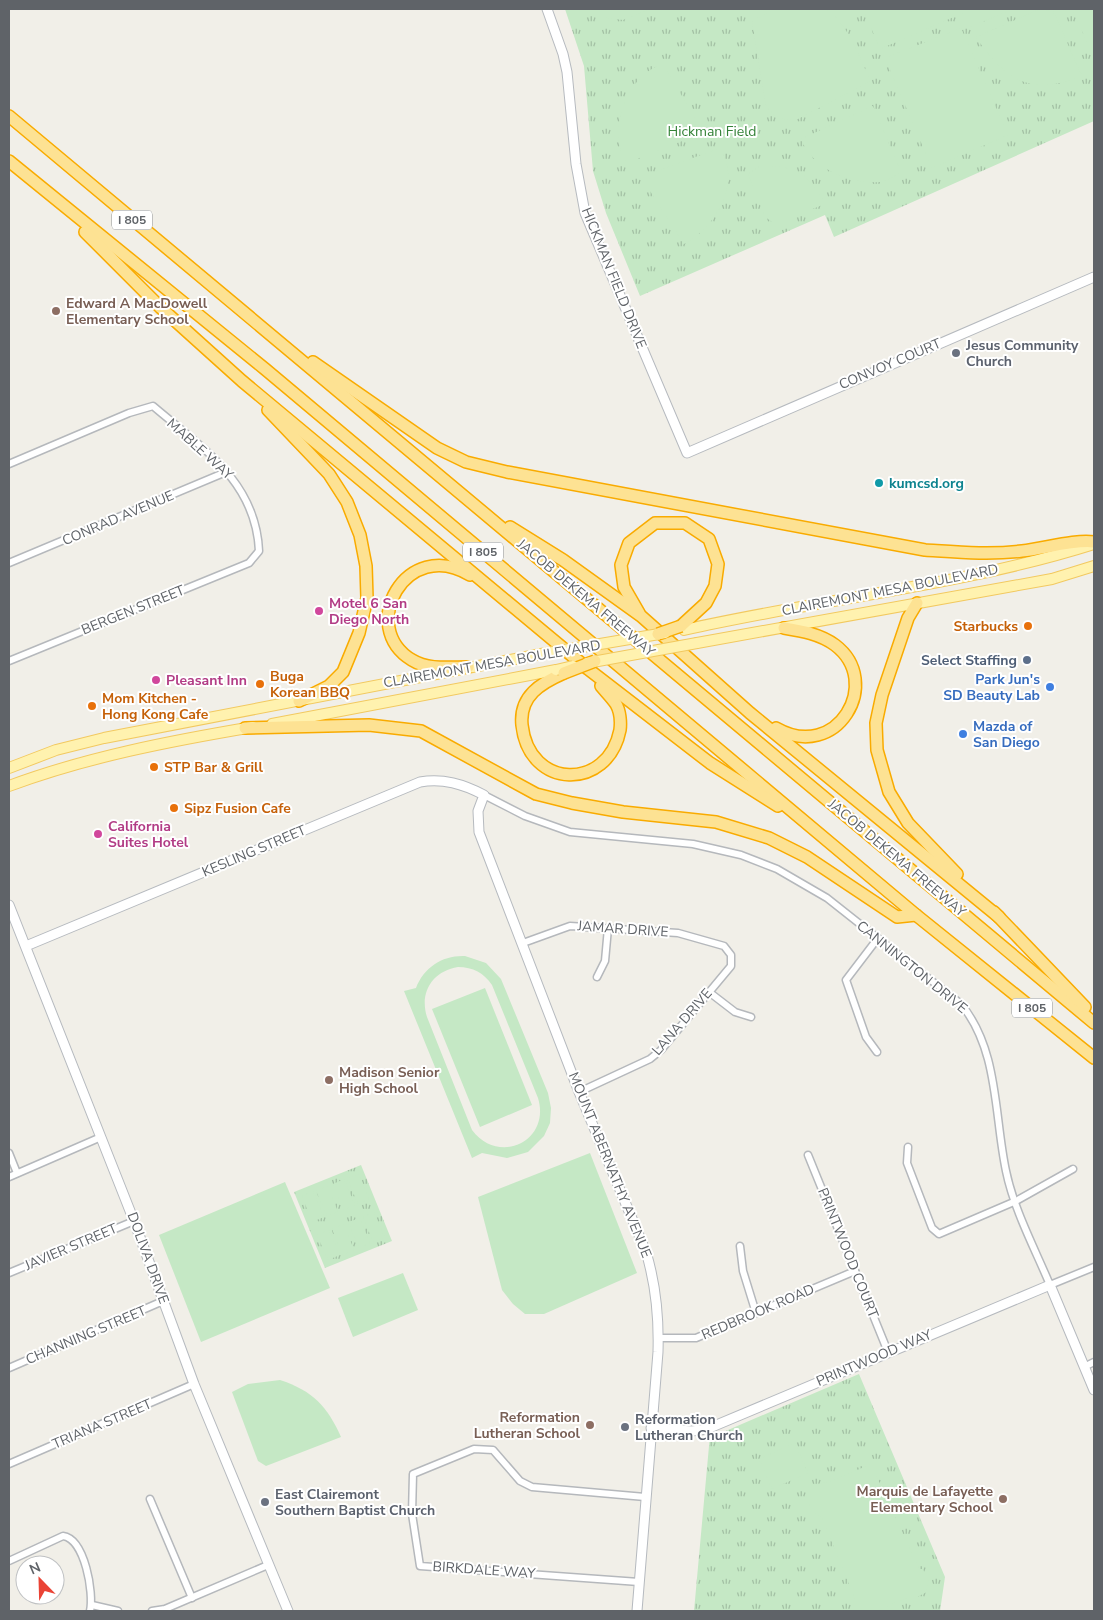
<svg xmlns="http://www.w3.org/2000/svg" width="1103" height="1620" viewBox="0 0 1103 1620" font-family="'Nunito Sans',sans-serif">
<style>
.park{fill:url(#park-tufts)}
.pitch{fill:#c5e8c5;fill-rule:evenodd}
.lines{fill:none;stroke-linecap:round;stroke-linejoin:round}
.street-casing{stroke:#b5b8bc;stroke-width:9}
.secondary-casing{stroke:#b6babf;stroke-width:11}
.primary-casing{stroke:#f2c960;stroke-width:12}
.highway-casing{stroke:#f9ab00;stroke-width:14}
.street{stroke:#fff;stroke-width:6}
.secondary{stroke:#fff;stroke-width:9}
.primary{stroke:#fff2af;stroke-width:10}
.highway{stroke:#fde293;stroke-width:11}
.primary-bridge-casing{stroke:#f2c960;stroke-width:12;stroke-linecap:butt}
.highway-bridge-casing{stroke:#f9ab00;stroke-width:14;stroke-linecap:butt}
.primary-bridge{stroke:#fff2af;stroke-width:10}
.highway-bridge{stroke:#fde293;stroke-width:11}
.education-dot{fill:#8d6e63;stroke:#fff;stroke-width:2}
.worship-dot{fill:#6b7280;stroke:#fff;stroke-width:2}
.culture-dot{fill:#0f9aa8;stroke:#fff;stroke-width:2}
.hotel-dot{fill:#d1479c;stroke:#fff;stroke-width:2}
.food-dot{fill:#e8710a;stroke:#fff;stroke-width:2}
.service-dot{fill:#5c6f8a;stroke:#fff;stroke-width:2}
.shop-dot{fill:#3f7fe0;stroke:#fff;stroke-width:2}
.labels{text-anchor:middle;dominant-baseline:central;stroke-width:4;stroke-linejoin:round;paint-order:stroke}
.shield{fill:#fff;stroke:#8f9295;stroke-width:1}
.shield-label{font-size:12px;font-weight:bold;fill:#5f6368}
.park-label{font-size:14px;fill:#348238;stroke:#fff}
.street-label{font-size:14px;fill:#5f6368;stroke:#fff}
.education-label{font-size:14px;font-weight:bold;fill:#785e54;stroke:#fff;text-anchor:start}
.worship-label{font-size:14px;font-weight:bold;fill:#5b616d;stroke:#fff;text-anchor:start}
.culture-label{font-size:14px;font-weight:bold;fill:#0d838f;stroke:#fff;text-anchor:start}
.hotel-label{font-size:14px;font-weight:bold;fill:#b23c85;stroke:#fff;text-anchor:start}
.food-label{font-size:14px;font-weight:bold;fill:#c56008;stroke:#fff;text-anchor:start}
.service-label{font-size:14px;font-weight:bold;fill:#4e5e75;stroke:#fff;text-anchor:end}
.shop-label{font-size:14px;font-weight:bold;fill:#366cbe;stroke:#fff;text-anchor:end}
</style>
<defs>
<pattern id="park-tufts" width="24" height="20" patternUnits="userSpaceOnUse" patternTransform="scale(1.25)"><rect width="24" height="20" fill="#c5e8c5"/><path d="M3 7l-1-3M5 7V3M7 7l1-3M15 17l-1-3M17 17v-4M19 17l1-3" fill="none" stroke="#a3c0a4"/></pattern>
</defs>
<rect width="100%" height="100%" fill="#f1efe8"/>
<g class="park">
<path d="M565 9H1094V121L834 237 825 215 640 296 606 213 593 171 584 66Z"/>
<path d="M361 1165 392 1241 325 1268 294 1192Z"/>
<path d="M859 1374 945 1577 940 1611H694L710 1435 721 1433Z"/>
</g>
<g class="pitch">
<path d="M603 9H650L623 20 607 18Z"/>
<path d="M774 9H825C847 20 859 58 871 81L796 120C782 120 774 118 766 105L752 21Z"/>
<path d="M863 9H1013L970 27 963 13 880 49Z"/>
<path d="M1040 9 1053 11 1082 76C1029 97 1005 80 976 37Z"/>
<path d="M1072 9H1094V58Z"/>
<path d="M961 28 1008 135 932 168 885 58Z"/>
<path d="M663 64 695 118 696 126 687 139 627 163C605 133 627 74 663 64Z"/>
<path d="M873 106 901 172C895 176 887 181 880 182 848 184 813 169 801 139Z"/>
<path d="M720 148C742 183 716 227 684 244L650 191 648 181 654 172Z"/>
<path d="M760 166C794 165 809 172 825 204L775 224 765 217 748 174Z"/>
<path d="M465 956 486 963 501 979 548 1093 551 1108 550 1123 544 1136 528 1152 507 1158 482 1153 472 1158 404 991 416 988C424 967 443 955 465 956ZM458 967C473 967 484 973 492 985L538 1098C551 1141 499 1166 472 1130L427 1017C419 992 433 971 458 967Z"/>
<path d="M485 988 532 1105 480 1127 432 1009Z"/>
<path d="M590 1153 637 1273 544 1314H525L513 1304 502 1290 478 1197Z"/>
<path d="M359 1174 369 1199 358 1204 347 1178Z"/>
<path d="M344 1179 355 1205 343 1210 333 1184Z"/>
<path d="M285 1182 330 1288 201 1342 159 1235Z"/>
<path d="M328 1186 338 1212 327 1216 316 1191Z"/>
<path d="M313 1191 324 1217 312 1222 302 1196Z"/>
<path d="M374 1212 385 1238 373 1242 363 1217Z"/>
<path d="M360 1218 370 1243 359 1248 348 1222Z"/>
<path d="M344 1224 354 1250 342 1255 332 1229Z"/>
<path d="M329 1230 340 1255 328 1260 317 1235Z"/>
<path d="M403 1273 418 1310 353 1337 338 1298Z"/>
<path d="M280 1380C313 1391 327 1406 341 1437L266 1466 258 1461 232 1392 248 1384Z"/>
<path d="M795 1443 808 1473 772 1489 759 1459Z"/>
<path d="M871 1464 915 1560 920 1569H923L929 1582 925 1593 911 1600 907 1598 875 1611H860L822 1518 812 1512 806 1496 812 1485 829 1482Z"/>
</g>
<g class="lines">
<g class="street-casing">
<g id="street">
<path d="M9 464 129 413 153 406C201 447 256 481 259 551L249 563 9 661"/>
<path d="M9 563 226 472"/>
<path d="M484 795 525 816 570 832 693 844 741 855 777 869 827 898 961 1004C999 1050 994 1115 1006 1171 1014 1210 1035 1249 1050 1285L1094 1267"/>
<path d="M523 943 570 926 678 933 724 946 731 955V966L661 1050 650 1059 579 1092"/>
<path d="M597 977 605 961 608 928"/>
<path d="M709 992 735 1012 751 1017"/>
<path d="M877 1052 866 1037 846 980 878 938"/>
<path d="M908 1147 907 1163 932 1228 939 1234 1016 1201 1073 1169"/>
<path d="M9 1153 17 1173"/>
<path d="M808 1155 888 1352"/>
<path d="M9 1177 101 1137"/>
<path d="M740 1246 743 1271 756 1313"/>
<path d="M9 1273 134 1221"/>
<path d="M659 1338H696L855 1271"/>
<path d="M1084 1367 1094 1362"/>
<path d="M9 1368 163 1301"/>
<path d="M9 1464 194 1384"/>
<path d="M150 1499 192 1598"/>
<path d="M9 1561 63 1536C85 1539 94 1593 90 1611"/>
<path d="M639 1582 420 1566 412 1514 413 1474 474 1449 493 1450 520 1481 532 1487 645 1497"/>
<path d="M92 1605 118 1611"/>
<path d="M152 1611 165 1609 268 1565"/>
</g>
</g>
<g class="secondary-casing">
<g id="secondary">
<path d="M547 9 563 54 567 72 576 164 585 213 687 453 1094 277"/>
<path d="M9 905 134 1221 194 1384 288 1611"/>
<path d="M26 946 420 782C443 778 463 784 484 795L478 811 479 832 579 1092 646 1252C656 1285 659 1318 658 1352L637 1611"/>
<path d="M651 1428 692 1431 707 1429 1050 1285 1094 1390"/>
</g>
</g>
<g class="primary-casing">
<g id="primary">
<path d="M684 630C820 599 961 586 1094 544"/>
<path d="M697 643 1052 579 1094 566"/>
<path d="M272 724 556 670"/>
<path d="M9 768 56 750 104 738 541 654"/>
<path d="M9 786C87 757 170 741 253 727"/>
</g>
</g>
<g class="highway-casing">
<g id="highway">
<path d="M9 116 1094 1023"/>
<path d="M9 161 265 369 916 915 1094 1058"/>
<path d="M85 232 161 308 242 381 588 669 710 763 778 806"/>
<path d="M313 362 437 448 466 462 507 472 925 550C957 552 989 555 1022 551 1043 549 1075 539 1094 542"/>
<path d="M268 410 329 474 347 502 360 535 366 566 367 598 359 633 343 672 329 686 299 701"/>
<path d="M510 527 563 560 641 616 750 713 999 917"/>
<path d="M917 603 908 618 882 695 876 723 877 750 889 792 908 823 957 874"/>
<path d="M639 613 624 587 621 565 629 543 655 523H685L709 539 718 564 715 586 706 603 681 626"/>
<path d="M468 667C450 667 428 670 412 660 357 627 406 536 470 575"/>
<path d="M564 673C541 683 519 696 522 725 529 790 608 791 620 730 621 722 620 711 616 704 612 698 606 692 601 686"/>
<path d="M245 728 369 725 421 731 536 794 572 803 623 812 716 822 769 838 807 857 897 917 916 915"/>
<path d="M776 728C837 763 884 682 835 645 820 634 802 631 784 628"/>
<path d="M994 912 1085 1007"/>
</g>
</g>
<use href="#street" class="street"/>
<use href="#secondary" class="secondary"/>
<use href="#primary" class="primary"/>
<use href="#highway" class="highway"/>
<g class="primary-bridge-casing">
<g id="primary-bridge">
<path d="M541 654 665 633"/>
<path d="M587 663 697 643"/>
<path d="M556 670 573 666"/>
</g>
</g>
<g class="highway-bridge-casing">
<g id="highway-bridge">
<path d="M658 634 681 626"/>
<path d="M564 673 595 661"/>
</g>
</g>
<use href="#primary-bridge" class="primary-bridge"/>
<use href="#highway-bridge" class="highway-bridge"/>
</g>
<g class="education-dot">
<circle cx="56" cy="311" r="5"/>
<circle cx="329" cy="1080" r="5"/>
<circle cx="590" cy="1425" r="5"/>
<circle cx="1003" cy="1499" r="5"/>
</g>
<g class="worship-dot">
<circle cx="956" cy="353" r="5"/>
<circle cx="625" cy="1427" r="5"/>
<circle cx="265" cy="1502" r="5"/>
</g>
<circle class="culture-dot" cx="879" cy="483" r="5"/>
<g class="hotel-dot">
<circle cx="319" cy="611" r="5"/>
<circle cx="156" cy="680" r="5"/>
<circle cx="98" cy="834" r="5"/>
</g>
<g class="food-dot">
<circle cx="1028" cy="626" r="5"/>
<circle cx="260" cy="684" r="5"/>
<circle cx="92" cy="706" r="5"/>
<circle cx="154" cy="767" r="5"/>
<circle cx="174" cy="808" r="5"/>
</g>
<circle class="service-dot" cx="1027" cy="660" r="5"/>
<g class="shop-dot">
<circle cx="1050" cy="687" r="5"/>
<circle cx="963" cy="734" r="5"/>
</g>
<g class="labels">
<g class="shield">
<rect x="112" y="210.5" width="40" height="19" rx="4"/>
<rect x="463" y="542.5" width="40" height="19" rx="4"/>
<rect x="1012" y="998.5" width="40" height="19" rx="4"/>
</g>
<g class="shield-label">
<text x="132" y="220">I 805</text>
<text x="483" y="552">I 805</text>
<text x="1032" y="1008">I 805</text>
</g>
<g class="park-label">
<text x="712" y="131">Hickman Field</text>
</g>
<g class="street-label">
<text transform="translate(614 278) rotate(68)">HICKMAN FIELD DRIVE</text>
<text transform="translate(890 364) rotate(-23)">CONVOY COURT</text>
<text transform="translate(200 449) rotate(42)">MABLE WAY</text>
<text transform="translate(118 518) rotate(-23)">CONRAD AVENUE</text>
<text transform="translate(890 590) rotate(-11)">CLAIREMONT MESA BOULEVARD</text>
<text transform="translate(586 598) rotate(40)">JACOB DEKEMA FREEWAY</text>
<text transform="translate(133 610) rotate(-22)">BERGEN STREET</text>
<text transform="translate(492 664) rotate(-10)">CLAIREMONT MESA BOULEVARD</text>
<text transform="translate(254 851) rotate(-23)">KESLING STREET</text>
<text transform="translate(897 858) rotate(40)">JACOB DEKEMA FREEWAY</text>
<text transform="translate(623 929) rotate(4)">JAMAR DRIVE</text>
<text transform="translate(912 967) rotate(39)">CANNINGTON DRIVE</text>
<text transform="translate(682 1022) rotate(-49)">LANA DRIVE</text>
<text transform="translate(610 1165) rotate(68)">MOUNT ABERNATHY AVENUE</text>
<text transform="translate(71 1247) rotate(-23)">JAVIER STREET</text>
<text transform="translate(848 1253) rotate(68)">PRINTWOOD COURT</text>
<text transform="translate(148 1258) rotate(70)">DOLIVA DRIVE</text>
<text transform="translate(758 1312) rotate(-23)">REDBROOK ROAD</text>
<text transform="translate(86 1335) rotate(-23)">CHANNING STREET</text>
<text transform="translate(874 1358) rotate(-23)">PRINTWOOD WAY</text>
<text transform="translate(102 1424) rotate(-23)">TRIANA STREET</text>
<text transform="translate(484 1570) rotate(4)">BIRKDALE WAY</text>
</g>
<g class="education-label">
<text x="66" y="303">Edward A MacDowell<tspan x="66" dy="16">Elementary School</tspan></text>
<text x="339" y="1072">Madison Senior<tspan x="339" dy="16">High School</tspan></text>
<text x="580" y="1417" text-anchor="end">Reformation<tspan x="580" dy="16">Lutheran School</tspan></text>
<text x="993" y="1491" text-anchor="end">Marquis de Lafayette<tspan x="993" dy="16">Elementary School</tspan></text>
</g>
<g class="worship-label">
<text x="966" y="345">Jesus Community<tspan x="966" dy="16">Church</tspan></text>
<text x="635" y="1419">Reformation<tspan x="635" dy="16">Lutheran Church</tspan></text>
<text x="275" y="1494">East Clairemont<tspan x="275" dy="16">Southern Baptist Church</tspan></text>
</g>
<g class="culture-label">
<text x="889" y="483">kumcsd.org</text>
</g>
<g class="hotel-label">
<text x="329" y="603">Motel 6 San<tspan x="329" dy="16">Diego North</tspan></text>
<text x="166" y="680">Pleasant Inn</text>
<text x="108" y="826">California<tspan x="108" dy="16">Suites Hotel</tspan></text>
</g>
<g class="food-label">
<text x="1018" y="626" text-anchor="end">Starbucks</text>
<text x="270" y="676">Buga<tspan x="270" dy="16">Korean BBQ</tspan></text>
<text x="102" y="698">Mom Kitchen -<tspan x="102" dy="16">Hong Kong Cafe</tspan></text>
<text x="164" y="767">STP Bar &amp; Grill</text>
<text x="184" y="808">Sipz Fusion Cafe</text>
</g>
<g class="service-label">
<text x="1017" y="660">Select Staffing</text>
</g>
<g class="shop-label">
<text x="1040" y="679">Park Jun's<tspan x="1040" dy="16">SD Beauty Lab</tspan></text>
<text x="973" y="726" text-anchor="start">Mazda of<tspan x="973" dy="16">San Diego</tspan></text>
</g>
</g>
<rect width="1103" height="1620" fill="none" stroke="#5f6368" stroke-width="20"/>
<g transform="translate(40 1580) rotate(337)"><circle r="24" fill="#ffffff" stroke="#bfc1c3"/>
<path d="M0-4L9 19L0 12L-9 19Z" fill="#ea4335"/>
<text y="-8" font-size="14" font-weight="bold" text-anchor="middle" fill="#5f6368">N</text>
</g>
</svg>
